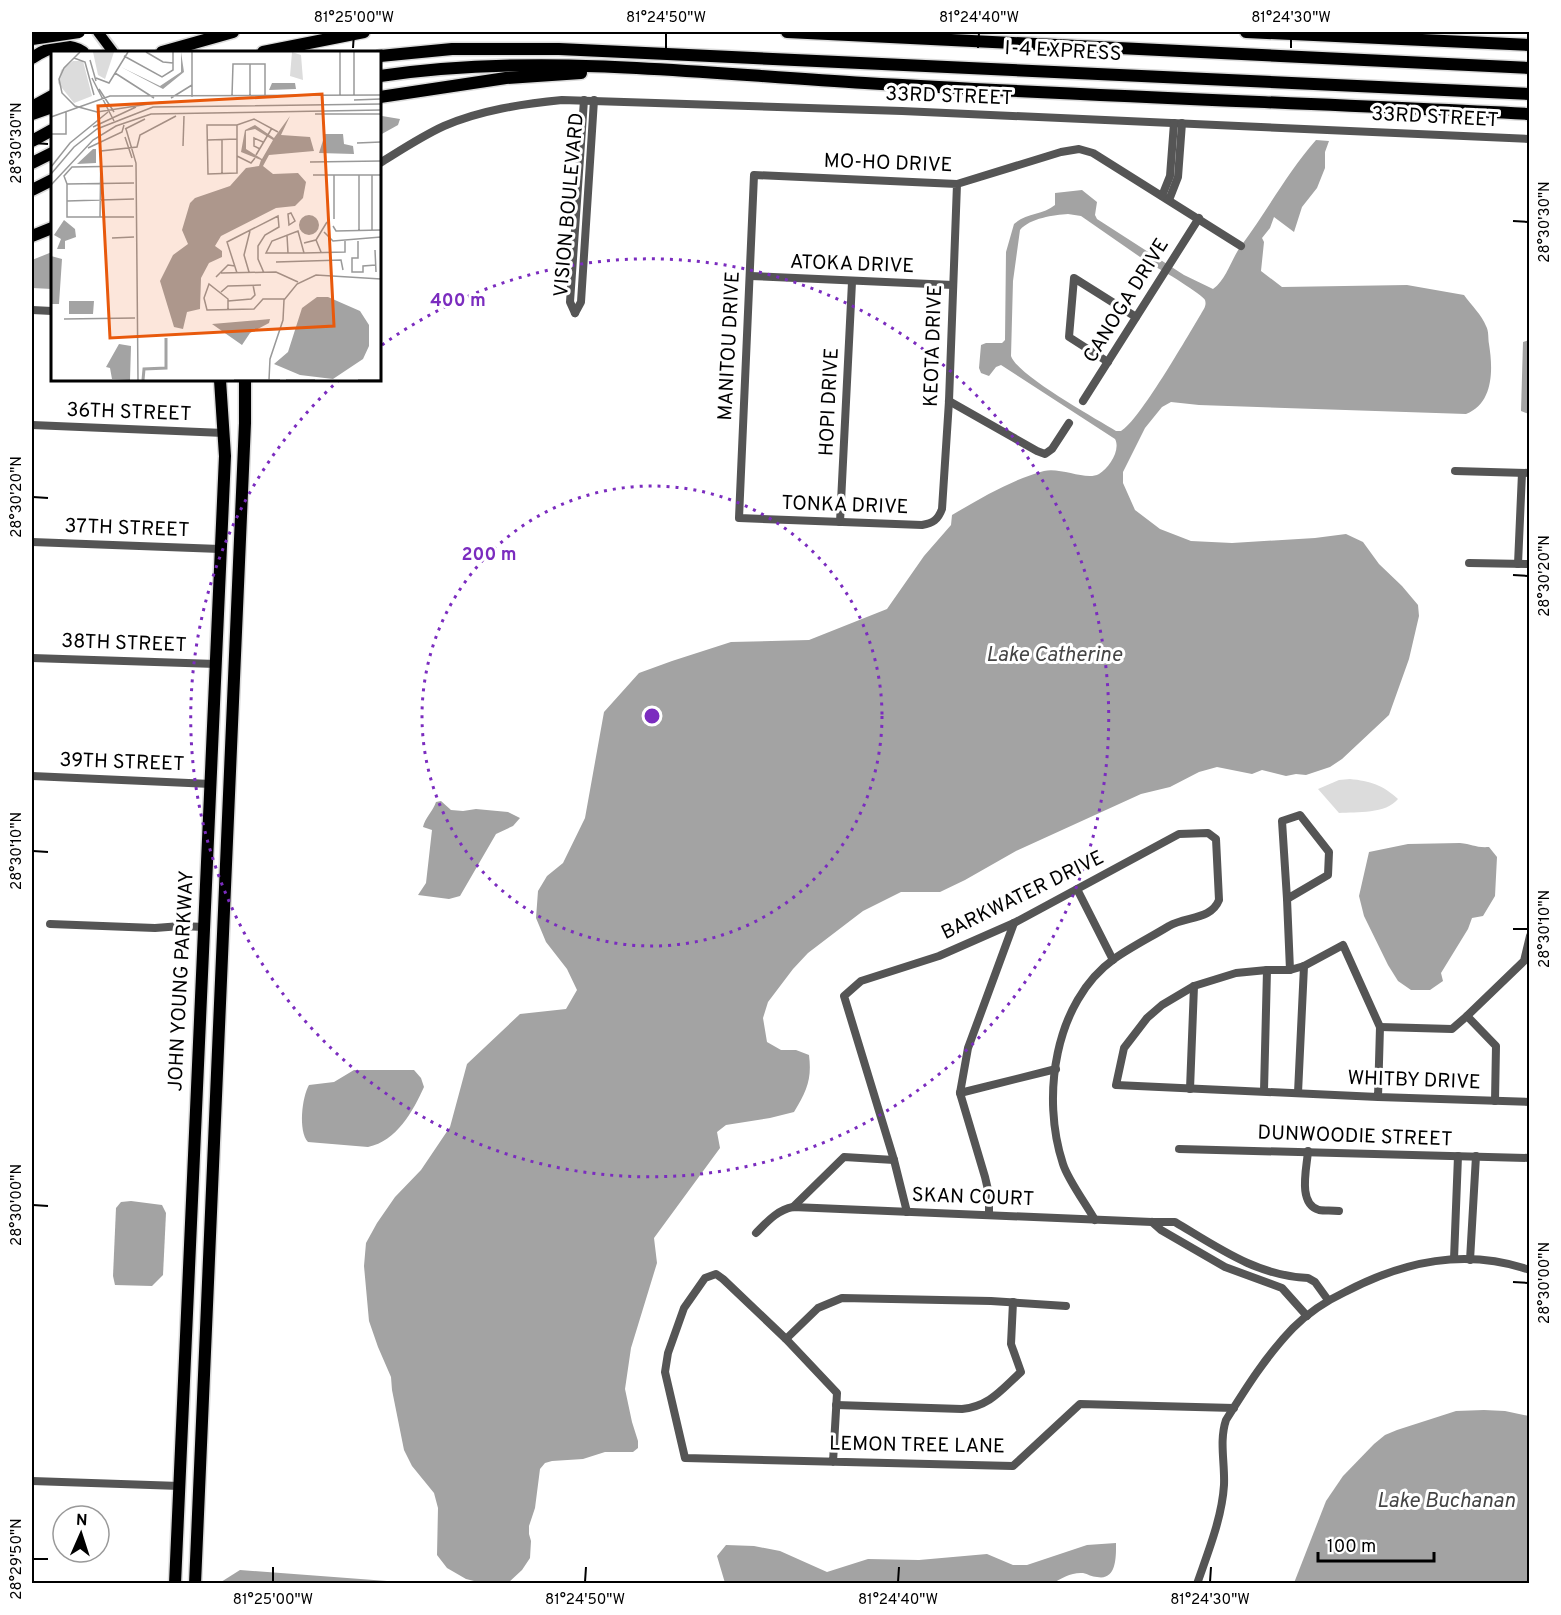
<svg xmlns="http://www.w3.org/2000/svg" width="1561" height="1615" viewBox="0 0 1561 1615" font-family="Overpass,sans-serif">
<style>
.green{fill:#dcdcdc}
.water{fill:#a3a3a3;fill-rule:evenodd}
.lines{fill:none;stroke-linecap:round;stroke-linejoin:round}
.major-casing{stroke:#dbdbdb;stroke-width:14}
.highway-casing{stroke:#dbdbdb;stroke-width:15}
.minor{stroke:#555;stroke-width:8}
.major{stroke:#000;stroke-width:10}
.highway{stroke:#000;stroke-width:12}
.highway-bridge-casing{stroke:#dbdbdb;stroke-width:15;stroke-linecap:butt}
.highway-bridge{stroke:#000;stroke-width:12}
.ticks{fill:none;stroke:#000;stroke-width:2}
.ring{fill:none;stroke:#7b2cbf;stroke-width:3;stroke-dasharray:3 6}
.labels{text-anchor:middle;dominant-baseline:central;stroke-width:6;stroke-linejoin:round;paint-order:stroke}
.street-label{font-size:20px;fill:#000;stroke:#fff}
.water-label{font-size:21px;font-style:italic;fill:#444;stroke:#fff}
.inset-river{fill:none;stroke:#a3a3a3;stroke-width:3}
.inset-road{fill:none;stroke:#999;stroke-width:1.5}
.view{fill:#e8590c;fill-opacity:0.15;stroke:#e8590c;stroke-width:3}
.inset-edge{fill:none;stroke:#000;stroke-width:3}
.centre{fill:#7b2cbf;stroke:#fff;stroke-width:3}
.ring-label{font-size:18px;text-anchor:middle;font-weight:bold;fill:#7b2cbf;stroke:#fff;stroke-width:6;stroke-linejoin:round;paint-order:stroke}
.neatline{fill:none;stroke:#000;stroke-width:2}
.ticks-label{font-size:15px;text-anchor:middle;fill:#000}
</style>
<rect width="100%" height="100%" fill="#fff"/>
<path class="green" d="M1350 779C1370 781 1383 785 1398 799 1386 814 1357 812 1339 813L1318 789 1339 780Z"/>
<g class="water">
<path d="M382 116 400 119 398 125 380 135V117Z"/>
<path d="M1316 140 1329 141 1325 152V168L1317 188 1302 207 1294 232 1274 217 1270 228 1262 238 1264 242 1261 271 1282 287 1407 285 1464 295C1471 305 1482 315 1486 326 1489 331 1488 339 1489 344 1493 369 1494 403 1466 414L1199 405 1171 402 1162 407 1145 428 1123 472V483L1135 510 1160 529 1191 541 1232 543 1315 538 1346 534 1363 542 1379 564 1402 586 1418 605 1419 616 1409 659 1389 715 1342 759 1330 767 1306 775 1296 774 1286 776 1262 770 1252 774 1217 767 1199 772 1170 787 1141 794 1016 851 965 880 940 892H901L863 911 808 953 793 969 768 1002 763 1018 767 1042 781 1050H796L809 1055C812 1079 807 1091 794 1112L770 1118 726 1125 717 1132 720 1148 654 1238 657 1263 631 1348 625 1389 632 1422 638 1441V1448L633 1452H605L583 1459 552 1461 545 1463 540 1469 535 1508 529 1526V1534L531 1541 530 1558 522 1570 508 1583H482L466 1579 447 1568 437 1555 438 1508 434 1493 412 1466 404 1450 392 1390 391 1377 378 1347 369 1321 364 1266 366 1243 377 1223 395 1197 421 1170 450 1127 467 1064 520 1014 566 1009 577 990 567 969 546 942 536 918 538 891 547 876 563 863 585 818 604 712 639 673 672 661 731 642 809 640 887 609 924 556 951 525 952 515C981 498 1011 480 1044 471 1061 467 1086 481 1099 474 1109 468 1121 450 1115 439L1001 365 996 367 989 376 981 373 979 368 981 345 986 343H1002L1005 340 1006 252 1014 224C1026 213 1043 215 1055 205V193L1082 190 1097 202 1095 215 1097 219 1184 275 1213 289C1227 279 1231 259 1241 246 1267 211 1287 173 1316 140ZM1068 214 1081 216 1153 266C1160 268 1204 296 1205 300 1207 306 1203 310 1201 314 1187 337 1139 421 1121 431H1116C1095 418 1017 375 1011 356L1013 281 1020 230C1030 218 1054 215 1068 214Z"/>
<path d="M52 252V289L32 288V260Z"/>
<path d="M1529 340 1530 414H1529L1521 411 1523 342Z"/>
<path d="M441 801 451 810 463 811 476 809 508 812 520 818 513 826 496 834 460 896 449 899 418 895 426 883 432 830 423 827C425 818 433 811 436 802Z"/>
<path d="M1460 843C1472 844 1476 848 1489 847L1497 857 1495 896 1483 916 1472 918 1468 929 1441 973 1443 981 1430 990H1411L1398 981 1388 965 1364 916 1359 896 1369 852 1408 844Z"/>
<path d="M354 1070H414L421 1078 424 1087C413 1111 397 1141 368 1147L308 1142C298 1131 302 1097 309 1085L334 1082Z"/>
<path d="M131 1201 162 1205 166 1213 163 1275 152 1286 115 1285 113 1276 116 1208 121 1202Z"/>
<path d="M1484 1410 1505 1411 1529 1416V1583H1294L1326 1501 1343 1476 1374 1444 1385 1435 1397 1430 1456 1411Z"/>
<path d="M1116 1543C1116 1556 1117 1581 1097 1577 1092 1577 1088 1574 1083 1573 1072 1572 1061 1578 1052 1584L725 1583 717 1556 726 1545 754 1546 780 1551 827 1572 868 1559 919 1560 987 1554 1013 1565H1027L1087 1545Z"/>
<path d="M240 1570 387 1581V1583H222L221 1582Z"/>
</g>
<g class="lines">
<g class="major-casing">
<path id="major" d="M98 32 113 52"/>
</g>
<g class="highway-casing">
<g id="highway">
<path d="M787 32 1530 68"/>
<path d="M1246 32 1530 45"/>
<path d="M162 52 233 32"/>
<path d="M263 52 364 32"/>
<path d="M380 56 452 49H559L1530 94"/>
<path d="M32 58C48 47 65 41 83 52"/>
<path d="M380 76C540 52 704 74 865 83 1086 96 1308 103 1530 114"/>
<path d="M380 97 506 78 581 73"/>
<path d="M32 107 52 96"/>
<path d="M32 114 52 107"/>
<path d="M32 141 52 130"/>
<path d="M32 163 52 153"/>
<path d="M32 190 52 180"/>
<path d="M32 236 52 228"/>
<path d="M175 1584 225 456 220 380"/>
<path d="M195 1584 245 423V380"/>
</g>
</g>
<g class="minor">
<path d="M380 163C401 150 422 136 444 126 481 110 522 104 562 100L902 111 1530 139"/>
<path d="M957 184 949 401 942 509C938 520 933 523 922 525L739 518 754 175 957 184 1061 152 1079 149 1093 153 1241 246"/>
<path d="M1162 196 1170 176 1174 123"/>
<path d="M1169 200 1178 177 1182 123"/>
<path d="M750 276 953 285"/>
<path d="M32 310 52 311"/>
<path d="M575 313 581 302 594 100"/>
<path d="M575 313 570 302 584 100"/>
<path d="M1108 362 1069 337 1074 278 1136 317"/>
<path d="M949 401 1037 451 1045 454 1052 449 1069 423"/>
<path d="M1083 401 1199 218"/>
<path d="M32 425 224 433"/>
<path d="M1455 471 1530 473"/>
<path d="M840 522 852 282"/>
<path d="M32 542 220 549"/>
<path d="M1469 563 1530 564"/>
<path d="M1518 564 1522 473"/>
<path d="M32 658 216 664"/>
<path d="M32 776 211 784"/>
<path d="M1300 815 1329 852 1328 875 1287 899 1282 821Z"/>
<path d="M1077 889 1113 960"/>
<path d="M1287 899 1290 970"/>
<path d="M50 924 155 928 181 926 204 927"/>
<path d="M1467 1016 1524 961 1530 936"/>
<path d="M1380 1027 1452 1029 1467 1016 1496 1046 1495 1101"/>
<path d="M1190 1089 1194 986"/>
<path d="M1264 1091 1267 970"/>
<path d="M960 1093 1056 1069"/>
<path d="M1298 1093 1304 966"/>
<path d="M1378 1097 1380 1027 1343 945 1304 966 1290 970H1267L1236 973 1194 986 1162 1005 1147 1018 1124 1048 1116 1085 1378 1097 1530 1102"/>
<path d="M1179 1149 1530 1158"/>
<path d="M1308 1151C1307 1167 1297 1204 1319 1210 1325 1211 1332 1210 1339 1211"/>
<path d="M793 1207 844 1157 894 1160"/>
<path d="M907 1212 894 1160 844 996 861 981 939 956 1014 923 1179 834 1208 833 1216 839 1219 900C1211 920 1187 916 1169 926 1151 937 1131 947 1114 959 1054 1002 1041 1098 1063 1164 1068 1180 1086 1204 1095 1220"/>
<path d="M989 1215V1194L985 1177 960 1093 968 1048 1014 923"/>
<path d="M1152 1222 1161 1230 1225 1267 1282 1288 1307 1316"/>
<path d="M756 1233C767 1222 777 1210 793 1207L1152 1222H1175C1217 1247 1257 1276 1308 1278L1315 1282 1328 1300"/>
<path d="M1454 1259 1458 1156"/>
<path d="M1470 1260 1476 1156"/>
<path d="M786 1339 818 1308 842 1298 991 1301 1066 1306"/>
<path d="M836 1405 962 1409C990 1406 1001 1390 1021 1372L1011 1344 1013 1302"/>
<path d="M833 1462 837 1393 786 1339 723 1279 716 1274 705 1278 684 1308 668 1353 665 1372 685 1458 1013 1466 1080 1404 1234 1408"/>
<path d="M32 1481 180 1486"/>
<path d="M1197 1584C1208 1552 1222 1518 1224 1485 1225 1463 1219 1441 1226 1420 1246 1388 1266 1356 1293 1328 1308 1313 1326 1301 1345 1292 1404 1261 1465 1248 1530 1270"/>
</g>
<use href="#major" class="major"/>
<use href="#highway" class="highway"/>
<g class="highway-bridge-casing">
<path id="highway-bridge" d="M32 39 79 32"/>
</g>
<use href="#highway-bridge" class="highway-bridge"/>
</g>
<path class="ticks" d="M353 48 354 33M666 48V33M978 48 979 33M1291 48V33M33 143 48 144M1513 221 1528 222M33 497 48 498M1513 575 1528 576M33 851 48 852M1513 929H1528M33 1205 48 1206M1513 1282 1528 1283M33 1559H48M273 1582V1567M585 1582 586 1567M898 1582 899 1567M1210 1582 1211 1567"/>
<g class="ring">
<circle cx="652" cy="716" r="230"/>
<path d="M382 345A459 459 0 1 1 339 380"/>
</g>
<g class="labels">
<g class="street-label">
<text transform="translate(1063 52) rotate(3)">I-4 EXPRESS</text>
<text transform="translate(949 97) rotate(2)">33RD STREET</text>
<text transform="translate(1435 118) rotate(3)">33RD STREET</text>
<text transform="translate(888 164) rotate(2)">MO-HO DRIVE</text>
<text transform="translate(570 205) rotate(-85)">VISION BOULEVARD</text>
<text transform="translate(852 265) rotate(2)">ATOKA DRIVE</text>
<text transform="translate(1127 301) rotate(-58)">CANOGA DRIVE</text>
<text transform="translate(730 346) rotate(-87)">MANITOU DRIVE</text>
<text transform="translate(934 346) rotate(-88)">KEOTA DRIVE</text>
<text transform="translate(830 402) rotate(-87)">HOPI DRIVE</text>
<text transform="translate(129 413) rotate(2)">36TH STREET</text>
<text transform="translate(845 506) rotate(2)">TONKA DRIVE</text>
<text transform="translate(127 529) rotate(2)">37TH STREET</text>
<text transform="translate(124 644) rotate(2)">38TH STREET</text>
<text transform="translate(122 763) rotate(2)">39TH STREET</text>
<text transform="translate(1023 896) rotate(-26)">BARKWATER DRIVE</text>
<text transform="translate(182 981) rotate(-87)">JOHN YOUNG PARKWAY</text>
<text transform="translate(1414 1081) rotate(2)">WHITBY DRIVE</text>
<text transform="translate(1355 1137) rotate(2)">DUNWOODIE STREET</text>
<text transform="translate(973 1198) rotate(2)">SKAN COURT</text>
<text transform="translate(917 1446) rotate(1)">LEMON TREE LANE</text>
</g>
<g class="water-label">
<text x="1054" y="655">Lake Catherine</text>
<text x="1446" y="1501">Lake Buchanan</text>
</g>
</g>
<g transform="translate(51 51)">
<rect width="330" height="330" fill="#fff"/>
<path d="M42 1H63L54 28 47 24ZM241 1 250 4 252 29 239 25ZM22 10H32L41 45 23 52 7 32 10 19Z" fill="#dcdcdc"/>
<path d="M130 1 133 21 112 38 70 16 109 35 130 21ZM221 32H244L245 38 218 39ZM239 65 230 84 259 86 263 100 218 104 212 115 222 123 247 122 255 131 252 147 244 155 225 157 170 185 164 195 171 200V206L158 212 150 227 149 258 136 261 132 278 123 276 109 230 122 204 137 193 131 179 139 152 144 147 179 135 195 117 208 115 210 109 190 101 194 79 204 74 223 87ZM204 78 222 89 211 108 195 98V80ZM274 83H292L293 93 302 95 303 103 268 102ZM42 98H45V112L26 113ZM248 174a10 10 0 1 1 20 0a10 10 0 1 1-20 0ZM13 169 24 178 25 186 14 190V198H6L10 188 3 184ZM0 205 11 208 8 253H0ZM266 246H277L309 260 318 274V295L312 308 282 328 249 324 223 313 237 301 251 257ZM43 250 42 263H18V250ZM219 268 218 272 199 282 191 294 161 273ZM68 293 80 295 79 329 61 328 59 317 55 316Z" fill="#a3a3a3" fill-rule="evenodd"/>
<path class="inset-river" d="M92 329 93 318 115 317V287"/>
<path class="inset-road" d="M29 1 13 17 8 28 11 42 24 55 46 61 111 51M95 1 112 11 122 12M141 1V46M289 1V44M303 1V44M73 5 111 26 122 19V1M23 7 34 11 43 44M39 9 45 30M199 13V44M64 22 103 47M41 27 63 70M45 27 58 32 77 1M48 38 63 61M181 45 182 13H214V45M120 47 141 34M303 49 330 48M264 63H330M0 66 59 45 330 44M186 74V122L157 123 156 74H186L203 68 227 81M42 76 85 56M74 78 94 68M75 78 85 112 87 329M0 83H15V61M74 86 81 107M157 89 186 88M171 89V123M306 92 330 91M132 95 133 65M37 97 71 81 73 74M209 98 203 95V87L212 91M205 104 221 77M186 105 200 112 204 107M259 111 330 110M0 116 19 92 57 61M0 123 23 96 46 78 102 56 330 53M262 124H330M308 124V180M321 124V179M16 133V166H83M16 133 13 125 21 116 82 115M16 133 83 132M0 134 42 89 65 75 100 63 330 59M16 150 83 148M240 162 244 170 238 174 237 163ZM49 166 50 100 86 96 89 84 125 65M283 168V124M282 175 285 180 330 179M273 181 282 190 330 186M236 184 237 202M61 187 83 186M265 189 276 171M307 190V207H301V221H312V215L325 214M253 192 265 189 270 201M324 199 325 221M253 202 247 180 221 190 215 202H253L294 201V190M225 211 290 209 292 219M198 221 193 204 199 180M170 222 225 221 247 231M186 222 176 191 227 165 228 176 214 184 207 195V208L213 222M165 226 177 214 184 215M170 241 177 235 210 234M177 250 200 248 204 244 202 234M177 258V248L158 233 153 247 156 259 203 258 212 248H234M13 268 84 267M183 329H229M218 329 219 308 232 269 233 249 246 233 265 224 330 228M235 329H264M307 329H330"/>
<path class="view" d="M271 43 283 275 59 287 47 55Z"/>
<rect width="330" height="330" class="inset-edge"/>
</g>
<circle cx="652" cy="716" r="9" class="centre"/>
<g class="ring-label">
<text x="458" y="306">400 m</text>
<text x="489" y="560">200 m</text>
</g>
<rect width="1561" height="1615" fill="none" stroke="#ffffff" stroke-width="66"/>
<g transform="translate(81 1534) rotate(3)"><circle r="28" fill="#ffffff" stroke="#999999" stroke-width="1.5"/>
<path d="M0-4.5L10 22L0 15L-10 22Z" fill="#000000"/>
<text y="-9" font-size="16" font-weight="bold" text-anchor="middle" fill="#000000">N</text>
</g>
<path d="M1318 1552v9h116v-9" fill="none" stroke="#000000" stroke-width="3"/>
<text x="1327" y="1552" font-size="18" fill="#000000" stroke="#ffffff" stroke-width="4.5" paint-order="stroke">100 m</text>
<rect x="33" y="33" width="1495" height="1549" class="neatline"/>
<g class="ticks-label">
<text x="354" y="22">81°25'00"W</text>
<text x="666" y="22">81°24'50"W</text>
<text x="979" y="22">81°24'40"W</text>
<text x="1291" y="22">81°24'30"W</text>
<text transform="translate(16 143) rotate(-90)" y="5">28°30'30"N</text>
<text transform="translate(1544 222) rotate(-90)" y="5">28°30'30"N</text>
<text transform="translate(16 497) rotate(-90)" y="5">28°30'20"N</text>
<text transform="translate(1544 576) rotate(-90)" y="5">28°30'20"N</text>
<text transform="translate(16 851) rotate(-90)" y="5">28°30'10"N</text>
<text transform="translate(1544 929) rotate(-90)" y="5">28°30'10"N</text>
<text transform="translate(16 1205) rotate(-90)" y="5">28°30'00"N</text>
<text transform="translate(1544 1283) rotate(-90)" y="5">28°30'00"N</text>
<text transform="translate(16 1559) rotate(-90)" y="5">28°29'50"N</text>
<text x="273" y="1604">81°25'00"W</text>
<text x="585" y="1604">81°24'50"W</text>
<text x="898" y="1604">81°24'40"W</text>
<text x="1210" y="1604">81°24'30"W</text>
</g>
</svg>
